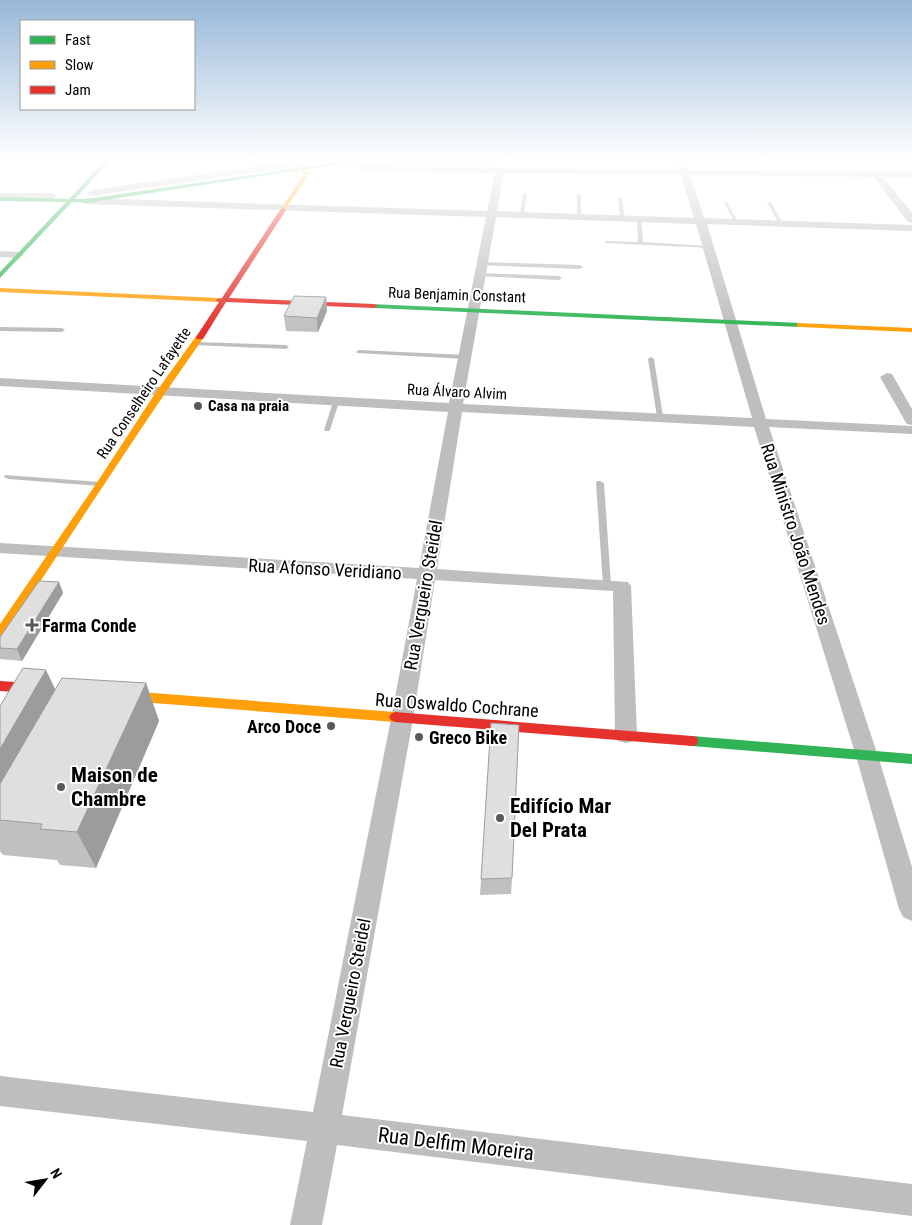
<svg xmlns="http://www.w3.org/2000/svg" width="912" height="1225" viewBox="0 0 912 1225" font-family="'Roboto Condensed',sans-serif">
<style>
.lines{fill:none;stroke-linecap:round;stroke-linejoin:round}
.canal{fill:#bfbfbf;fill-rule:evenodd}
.lane{fill:#bebebe;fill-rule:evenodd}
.street{fill:#bebebe;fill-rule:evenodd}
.fast{fill:#30b455;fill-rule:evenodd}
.slow{fill:#ff9f0a;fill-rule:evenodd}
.jam{fill:#e5322d;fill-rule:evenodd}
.wall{fill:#c0c0c0}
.shaded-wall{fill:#9c9c9c}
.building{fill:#dfdfdf;stroke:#9c9c9c}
.poi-dot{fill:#595959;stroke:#fff;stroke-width:2}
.labels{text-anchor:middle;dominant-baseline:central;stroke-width:4;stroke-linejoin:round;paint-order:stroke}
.far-street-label{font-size:15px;fill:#000;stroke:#fff}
.far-poi-label{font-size:15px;font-weight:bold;fill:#000;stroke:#fff;text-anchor:start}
.street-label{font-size:18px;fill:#000;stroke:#fff}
.poi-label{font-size:18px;font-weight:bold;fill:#000;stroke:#fff;text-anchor:start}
.near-poi-label{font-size:21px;font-weight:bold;fill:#000;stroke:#fff;text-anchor:start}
.near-street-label{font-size:21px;fill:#000;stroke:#fff}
</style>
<rect width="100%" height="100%" fill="#fff"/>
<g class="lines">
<g class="canal">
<path d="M329 159 318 163 313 160 314 159Z"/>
<path d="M287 162 292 165 290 167 92 196 87 193 92 190Z"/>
<path d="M0 193H52L57 196 52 199H0Z"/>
</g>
<g class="lane">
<path d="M525 193 527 194 524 214 522 215 520 214 523 194Z"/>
<path d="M579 194 581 195V216L579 217 577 216V195Z"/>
<path d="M620 197 622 198 624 217 622 218 620 217 618 198Z"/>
<path d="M723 201 727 202 738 222 734 221Z"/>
<path d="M767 202H771L783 224H779Z"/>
<path d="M639 217 641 218 643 242 709 246 711 247 709 248 605 243V242L607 241 638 242 637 218Z"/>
<path d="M481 262 580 265 583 267 580 269 479 265V263Z"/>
<path d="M479 273 559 276 562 278 559 280 477 276V274Z"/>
<path d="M0 327 62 328 65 330 62 332 0 331Z"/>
<path d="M196 342 286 345 289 347 286 349 194 345V343Z"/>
<path d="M359 350 465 355 468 357 465 359 357 353 356 352Z"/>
<path d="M651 357 654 359 663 417 660 419 657 417 648 359Z"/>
<path d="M336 400 339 402 330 430 329 431H325L324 430 333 402Z"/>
<path d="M5 475 100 482 104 484 100 486 8 479 4 477Z"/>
<path d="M597 481H600L604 483 611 585 607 588 603 585 596 483Z"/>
</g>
<g class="street">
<path d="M352 159 369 166 679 170 676 159H684L688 170 912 172V178L883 177 912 213V223L908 222 874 177 690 175 704 218 912 225V231L707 224 766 419 912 426V434L769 427 878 756 912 867V921L903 917 899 909 856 756 754 427 462 412 437 569 628 582 631 586 637 735 634 741 626 743 618 741 615 735 613 591 435 580 413 719 342 1115 912 1184V1216L337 1145 322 1225H290L307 1141 0 1106V1076L313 1112 391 719 417 579 0 553V543L419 568 448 412 0 386V378L449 403 486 217 86 204 81 201 86 198 487 211 495 173 368 172 349 164 348 162ZM504 173 681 175 694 218 497 211ZM496 217 696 224 752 418 463 404Z"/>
<path d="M0 251 19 252 24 255 19 258 0 257Z"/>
<path d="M887 373 892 374 912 409V425L907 424 905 421 880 377Z"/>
</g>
<g class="fast">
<path d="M106 159H111L75 199H86L360 159H374L86 203 72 202 0 278V272L66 202 0 201V197L69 199Z"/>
<path d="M371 304 800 323 804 325 800 327 374 308H371Z"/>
<path d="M692 736 912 754V764L692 746 687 745 686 741 687 737Z"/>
</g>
<g class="slow">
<path d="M289 159H294L310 174 283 212 280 210 304 174Z"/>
<path d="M0 288 219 298 223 300 219 302 0 292Z"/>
<path d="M797 323 912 328V332L800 327H797Z"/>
<path d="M197 335 204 337C135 435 71 536 4 636L0 637V624L96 484 156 392Z"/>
<path d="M115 690 395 712 399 714 401 717 399 720 395 722 115 700 111 698 109 695 111 692Z"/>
</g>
<g class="jam">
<path d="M283 208 286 210 229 298 374 304 378 306 374 308 226 302 203 339H197L196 337 219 302 215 300 222 298 280 210Z"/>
<path d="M0 681 47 684 51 686 53 689 51 692 47 694 0 691Z"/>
<path d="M395 712 692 736 697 737 698 741 697 745 692 746 395 722 391 720 389 717 391 714Z"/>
</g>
</g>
<g class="wall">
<path d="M326 297 327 311 318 332 286 331 284 316Z"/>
<path d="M59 582 63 593 22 661 0 659V637Z"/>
<path d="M146 683 159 721 96 868 60 865 57 860 3 855 0 851V706L55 689Z"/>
<path d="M512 878 511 894 480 895 481 879Z"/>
</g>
<g class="shaded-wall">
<path d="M326 297 327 311 318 332 317 318Z"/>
<path d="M59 582 63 593 22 661 17 649Z"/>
<path d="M46 670 66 712 0 820V749Z"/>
<path d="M146 683 159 721 96 868 77 832Z"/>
</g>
<g class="building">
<path d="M294 296 326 297 317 318 284 316Z"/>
<path d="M39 581 59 582 17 649 0 648V637Z"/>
<path d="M23 668 46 670 0 749V706Z"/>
<path d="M62 678 146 683 77 832 40 829 42 824 0 820V784Z"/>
<path d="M491 723 519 725 512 878 481 879Z"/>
</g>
<linearGradient id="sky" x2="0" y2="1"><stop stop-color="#97b8d8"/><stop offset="0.48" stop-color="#fff"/><stop offset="1" stop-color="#fff" stop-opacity="0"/></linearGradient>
<rect width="912" height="331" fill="url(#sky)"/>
<g class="poi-dot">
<circle cx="198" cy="406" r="5"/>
<path d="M29.5 617.5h5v5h5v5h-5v5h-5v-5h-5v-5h5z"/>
<circle cx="331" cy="726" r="5"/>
<circle cx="419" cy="737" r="5"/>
<circle cx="61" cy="787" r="5"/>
<circle cx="500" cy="818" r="5"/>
</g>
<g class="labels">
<g class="far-street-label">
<text transform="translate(457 295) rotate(2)">Rua Benjamin Constant</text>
<text transform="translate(457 392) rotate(3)">Rua Álvaro Alvim</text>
<text transform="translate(144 393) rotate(-56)">Rua Conselheiro Lafayette</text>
</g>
<g class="far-poi-label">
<text x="208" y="406">Casa na praia</text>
</g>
<g class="street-label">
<text transform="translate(796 534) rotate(72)">Rua Ministro João Mendes</text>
<text transform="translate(325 569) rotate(3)">Rua Afonso Veridiano</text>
<text transform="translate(423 595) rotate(-80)">Rua Vergueiro Steidel</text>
<text transform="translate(457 705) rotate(4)">Rua Oswaldo Cochrane</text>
<text transform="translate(350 993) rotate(-79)">Rua Vergueiro Steidel</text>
</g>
<g class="poi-label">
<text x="42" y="625">Farma Conde</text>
<text x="321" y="726" text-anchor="end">Arco Doce</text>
<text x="429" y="737">Greco Bike</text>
</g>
<g class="near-poi-label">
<text x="71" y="775">Maison de<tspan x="71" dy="24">Chambre</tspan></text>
<text x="510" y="806">Edifício Mar<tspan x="510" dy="24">Del Prata</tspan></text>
</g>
<g class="near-street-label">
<text transform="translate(456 1144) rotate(7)">Rua Delfim Moreira</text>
</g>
</g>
<rect x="20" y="20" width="175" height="90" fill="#ffffff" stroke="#999999"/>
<rect x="30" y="36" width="25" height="8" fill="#30b455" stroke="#999999"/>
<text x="65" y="45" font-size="15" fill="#000000">Fast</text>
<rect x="30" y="61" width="25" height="8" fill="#ff9f0a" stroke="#999999"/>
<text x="65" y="70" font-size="15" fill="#000000">Slow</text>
<rect x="30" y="86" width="25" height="8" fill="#e5322d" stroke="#999999"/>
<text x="65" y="95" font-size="15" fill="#000000">Jam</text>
<g transform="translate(45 1180) rotate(59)" stroke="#ffffff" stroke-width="4" paint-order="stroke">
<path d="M0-4L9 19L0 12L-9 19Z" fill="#000000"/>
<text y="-8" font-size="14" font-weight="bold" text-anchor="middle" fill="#000000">N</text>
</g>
</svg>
